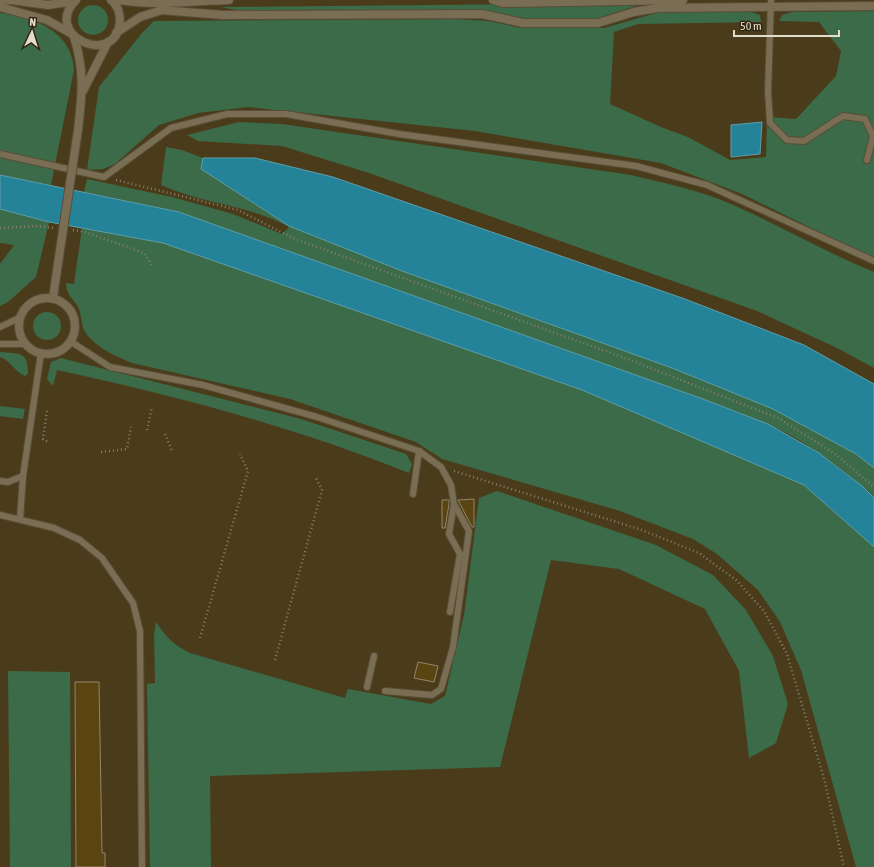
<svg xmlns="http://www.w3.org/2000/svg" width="874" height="867" viewBox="0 0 874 867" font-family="'Asap Condensed',sans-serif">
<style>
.built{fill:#4a3c1b}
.green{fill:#3b6b48}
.water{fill:#248399;stroke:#5e9ea9}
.building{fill:#5a4512;stroke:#92856a}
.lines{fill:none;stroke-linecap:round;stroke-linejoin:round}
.service-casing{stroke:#594d37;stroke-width:8}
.minor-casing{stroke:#594d37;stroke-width:10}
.path{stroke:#877d69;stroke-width:2.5;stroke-dasharray:1 3;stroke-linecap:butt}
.service{stroke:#796e54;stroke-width:6}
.minor{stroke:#796e54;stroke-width:8}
.minor-bridge-casing{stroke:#594d37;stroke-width:10;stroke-linecap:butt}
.minor-bridge{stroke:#796e54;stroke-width:8}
</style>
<rect width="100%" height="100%" fill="#3e321a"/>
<rect class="built" x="0" y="0" width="874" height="867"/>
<g class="green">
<path d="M645 3 599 18H522L482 10 241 11 221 7Z"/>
<circle cx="93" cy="20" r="15"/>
<path d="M874 11V259L742 194 661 163 475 131 248 107 198 113 159 125 115 164 103 169 87 170 99 87 142 33 154 21 455 19 489 21 521 28H604L660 12H751L760 15 761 22 638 24 614 32 610 104 661 127 688 137 730 160 766 157 767 117 796 119 836 76 841 51 819 22 779 21 782 15 792 12Z"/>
<path d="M0 13C35 18 71 30 74 70L51 185 0 175Z"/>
<path d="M239 122 282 124 631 175C664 183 699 190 731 204 779 225 825 252 874 272V368L837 348 757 311 369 173 282 146 198 141 187 135Z"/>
<path d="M166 147 182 150 203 158 201 169 289 226 402 271 672 368 774 409 856 454 874 468V498C845 469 804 440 766 423 746 415 724 407 703 399L179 212 84 192 87 179 172 197 233 214 282 234 289 227C250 205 202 204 161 185Z"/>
<path d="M0 209 49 222 36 277 8 302 0 306V264L14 245 0 243Z"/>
<path d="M82 228 163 243 582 390 804 485 874 547V867H856L801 670 780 622 758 590 717 554 693 539 620 511 442 459 416 442 290 399 132 363C116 356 93 347 84 330 81 324 82 315 78 307 72 296 67 297 66 283L74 284Z"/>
<circle cx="47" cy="326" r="14"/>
<path d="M0 352C20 354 28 351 28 374L25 376C15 372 11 361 0 357Z"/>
<path d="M61 358 301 419 406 454 412 464 409 473C295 427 177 396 57 370L53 386 47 379 51 362Z"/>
<path d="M0 406 25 409 23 419 0 416Z"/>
<path d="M497 491 656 545 713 575 746 610 773 656 788 704 776 743 749 758 739 671 705 609 619 569 551 560 500 767 210 776 211 867H150L147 684 155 683 154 635 156 622C166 637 174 645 190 653L345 698 348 689 431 704 445 696 464 615 479 498Z"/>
<path d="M8 671 70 672 71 867H10Z"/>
</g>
<g class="water">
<path d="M762 122 760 154 731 157V125Z"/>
<path d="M203 158H255L333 177 685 299 804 345 874 384V468L856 454 773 409 672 368 402 271 289 226 201 169Z"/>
<path d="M0 175 179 212 703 399 768 424 819 453 862 486 874 498V547L804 485 582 390 163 243 49 222 0 209Z"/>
</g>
<g class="building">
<path d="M474 499V527H472L458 500Z"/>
<path d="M442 500H449V504L445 528H442Z"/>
<path d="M418 662 438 666 434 682 414 678Z"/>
<path d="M75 682H99L102 853H105V867H76Z"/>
</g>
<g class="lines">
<g class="service-casing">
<g id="service">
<path d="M771 0 768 91 770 123 787 140 804 141 843 116 865 119 873 136 867 160"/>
<path d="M0 154 104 177 171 128 227 114H286L399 134 636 166 707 185 874 261"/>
<path d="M0 327 21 317"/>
<path d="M70 341 110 367 203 385 317 417 419 451 441 467 451 485 454 504 469 531 453 647 441 689 432 695 385 691"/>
<path d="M0 344H26"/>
<path d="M0 481 8 482 23 476 41 353"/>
<path d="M413 494 419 451"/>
<path d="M0 515 54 528 80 540 102 558 133 603 140 631 142 867"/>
<path d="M20 519 23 476"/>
<path d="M450 612 460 554 449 534 454 504"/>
<path d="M367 687 374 656"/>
</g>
</g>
<g class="minor-casing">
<g id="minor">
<path d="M76 0C41 35 115 69 120 22 120 14 118 5 111 0"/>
<path d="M119 0C156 6 192 1 229 0"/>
<path d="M493 0 503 3 683 0"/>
<path d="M0 1 11 0 48 5 75 1"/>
<path d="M0 7 47 20 72 34"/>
<path d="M160 10 223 15 482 14 523 23H598L634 12 658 8 874 6"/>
<path d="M116 33 140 17 165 9"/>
<path d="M74 37C85 71 82 95 78 130"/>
<path d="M83 91 108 42"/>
<path d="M53 298 56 277"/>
<circle cx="47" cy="326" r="28"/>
</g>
</g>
<g class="path">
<path d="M116 180 238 210 295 239 630 360 778 418 834 453 874 487"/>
<path d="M0 228 37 226 54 228"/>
<path d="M73 230 85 232 144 253 152 265"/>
<path d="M47 411 43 439 48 442"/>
<path d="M147 430 152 407"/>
<path d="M165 434 172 451"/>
<path d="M101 452 127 449 131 427"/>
<path d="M454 471 642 530 699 553 736 580 764 611 787 654 825 782 844 867"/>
<path d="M200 638 248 471 240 454"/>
<path d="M275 660 322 490 316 478"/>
</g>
<use href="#service" class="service"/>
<use href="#minor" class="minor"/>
<g class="minor-bridge-casing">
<path id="minor-bridge" d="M56 277 78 130"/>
</g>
<use href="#minor-bridge" class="minor-bridge"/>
</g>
<g transform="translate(32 32) rotate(4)" stroke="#33280f" stroke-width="3" paint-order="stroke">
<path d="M0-3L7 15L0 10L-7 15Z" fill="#e4ddce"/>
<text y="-6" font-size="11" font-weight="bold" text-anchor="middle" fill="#e4ddce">N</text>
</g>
<path d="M734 30v6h105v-6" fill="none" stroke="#e4ddce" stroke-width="2"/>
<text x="740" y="30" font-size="12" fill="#e4ddce" stroke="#33280f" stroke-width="3" paint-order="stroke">50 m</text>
</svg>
